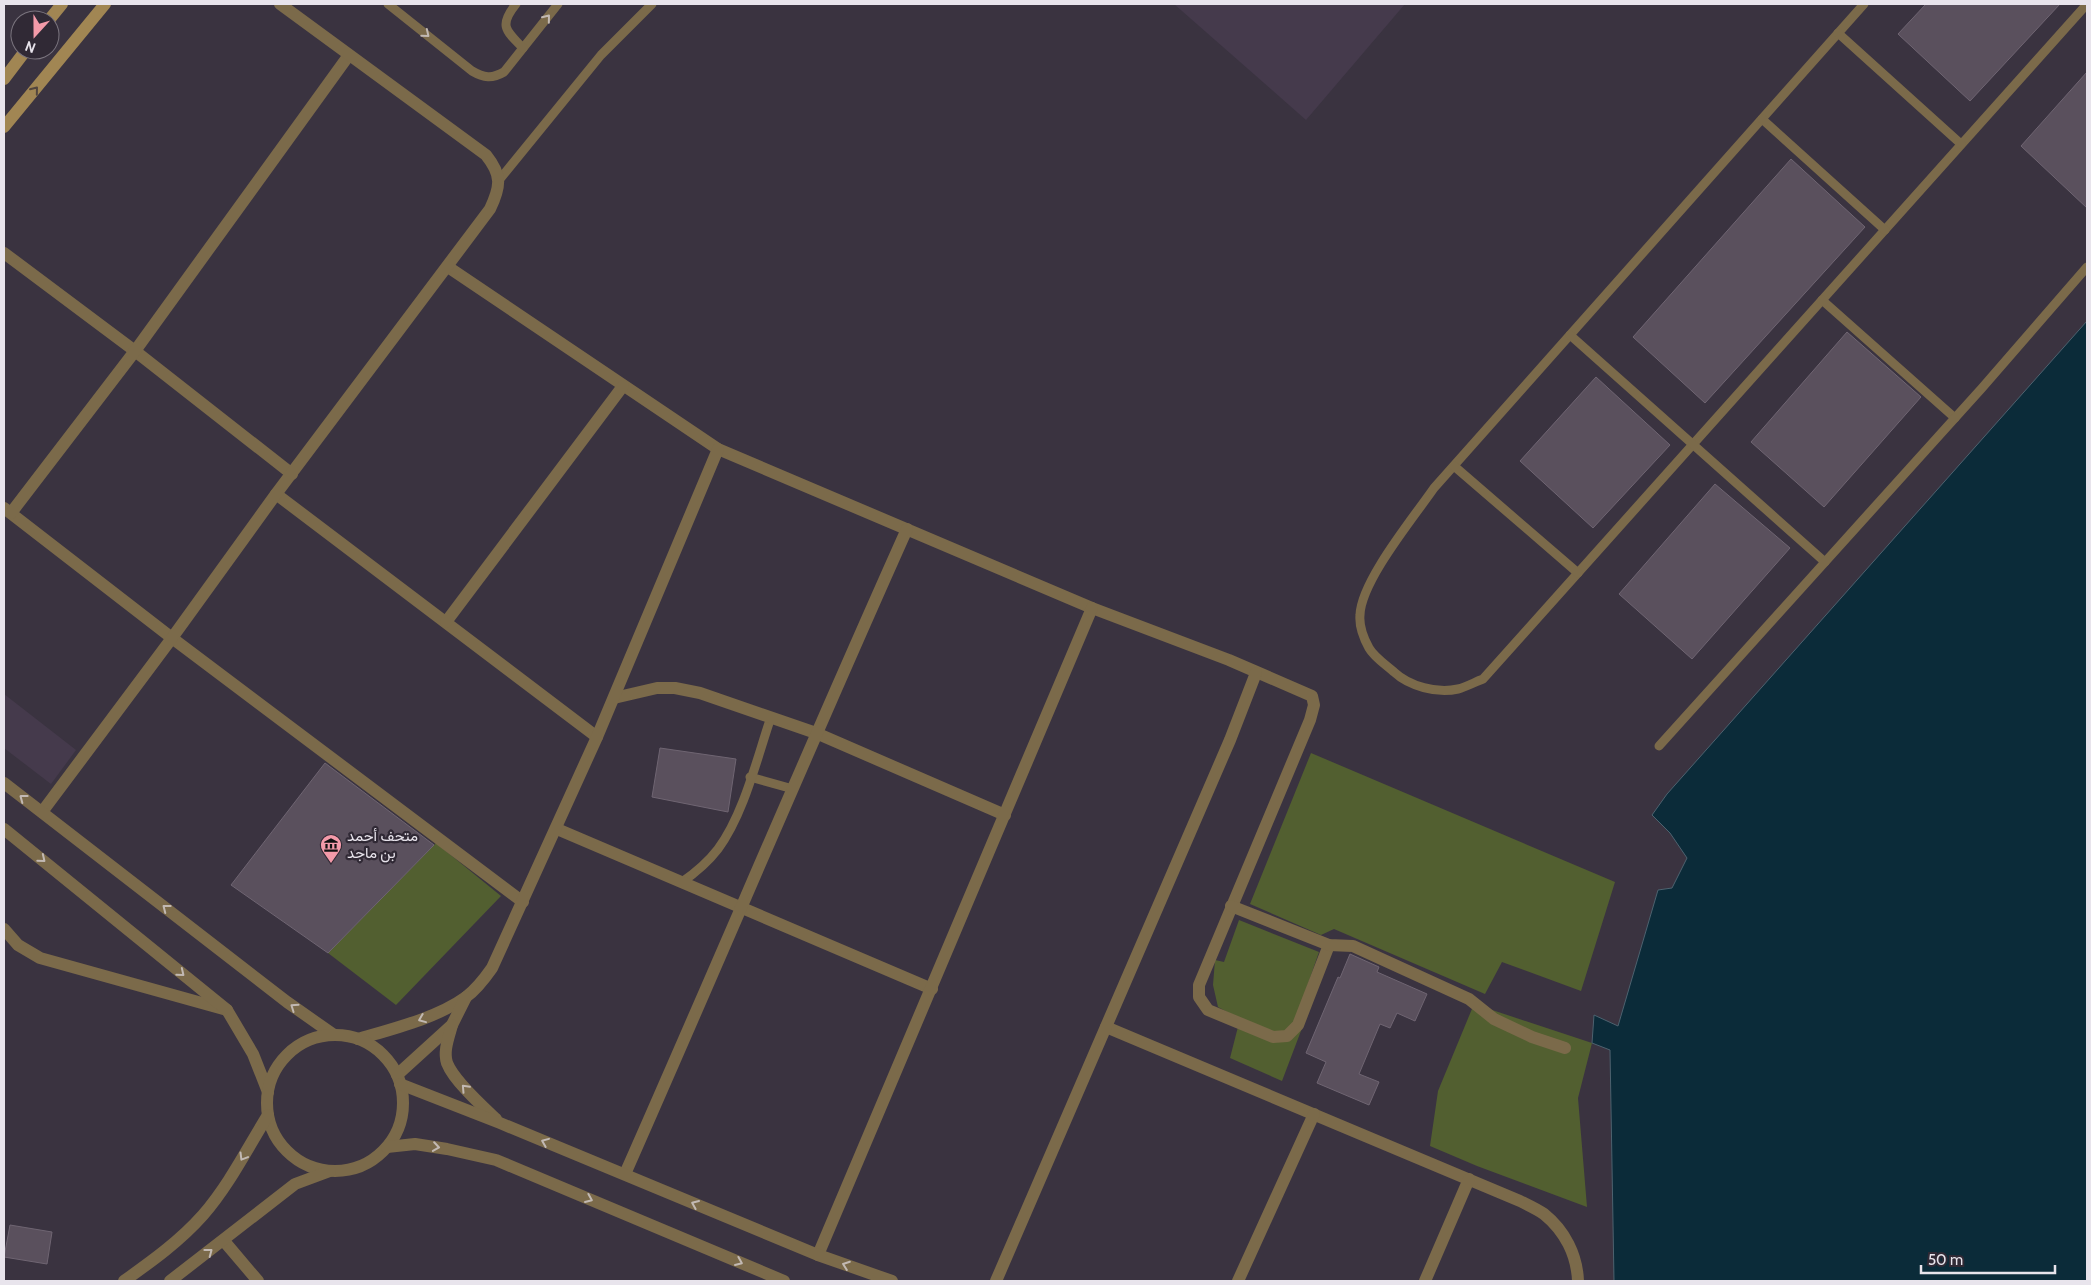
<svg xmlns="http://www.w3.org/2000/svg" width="2091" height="1285" viewBox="0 0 2091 1285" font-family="Cabin,Vazirmatn,sans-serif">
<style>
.built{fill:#453a4c}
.green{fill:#525f30}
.water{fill:#0b2b39;stroke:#4d626f}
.building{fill:#5a505d;stroke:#6f6572}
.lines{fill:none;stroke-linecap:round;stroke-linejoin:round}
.service{stroke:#7b6a4a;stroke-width:9}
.minor{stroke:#7b6a4a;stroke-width:12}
.tertiary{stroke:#7b6a4a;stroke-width:12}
.secondary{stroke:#a18653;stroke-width:12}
.oneway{stroke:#c2b9b3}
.oneway2{stroke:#52453e}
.labels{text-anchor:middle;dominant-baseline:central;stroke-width:4.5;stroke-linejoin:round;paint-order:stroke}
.poi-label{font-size:15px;fill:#e8e4ec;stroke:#302935;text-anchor:start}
</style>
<rect width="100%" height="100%" fill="#3a3340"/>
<g class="built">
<path d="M1174 4H1405L1306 120Z"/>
<path d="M4 694 76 750 51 784 4 748Z"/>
</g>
<g class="green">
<path d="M1311 753 1615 882 1581 991 1502 962 1485 994 1334 929 1321 935 1250 904Z"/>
<path d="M436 843 501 896 396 1005 328 953Z"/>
<path d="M1239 920 1319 952 1301 1004 1307 1015 1282 1081 1230 1058 1240 1019 1218 1007 1213 985 1215 960 1224 962Z"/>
<path d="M1474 1004 1592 1043 1578 1098 1587 1207 1477 1166 1430 1146 1438 1091Z"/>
</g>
<path class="water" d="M2087 321V1281H1614L1610 1050 1592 1043 1594 1015 1618 1026 1658 890 1672 888 1687 858 1670 833 1652 815 1667 794Z"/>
<g class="building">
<path d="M1926 4H2060L1970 101 1898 34Z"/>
<path d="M2087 72V208L2021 146Z"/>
<path d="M1791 159 1865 227 1705 403 1633 337Z"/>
<path d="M1847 332 1921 397 1824 507 1751 442Z"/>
<path d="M1596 377 1670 445 1593 528 1520 461Z"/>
<path d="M1715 484 1790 548 1692 659 1619 594Z"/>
<path d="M660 748 736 759 728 812 652 797Z"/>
<path d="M325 763 434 845 328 953 231 885Z"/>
<path d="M1350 954 1379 967 1377 972 1427 994 1415 1021 1397 1013 1390 1028 1380 1024 1359 1074 1379 1082 1369 1105 1317 1083 1326 1062 1306 1053 1338 977 1340 978Z"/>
<path d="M10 1225 52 1232 47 1264 4 1257Z"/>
</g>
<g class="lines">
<g class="service">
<path d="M388 4 472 71C484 78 492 79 504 72L558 4"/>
<path d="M516 4C499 25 505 30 523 48"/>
<path d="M1864 4 1434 488C1414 517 1361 581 1360 615 1359 626 1364 639 1369 648 1374 657 1386 665 1394 672 1409 686 1437 694 1458 689 1466 687 1475 682 1483 679L2087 4"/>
<path d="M1838 33 1961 144"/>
<path d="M1762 119 1885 230"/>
<path d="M500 179 601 55 652 4"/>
<path d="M1822 300 1955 418"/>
<path d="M1570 335 1825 562"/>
<path d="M1454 466 1578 573"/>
<path d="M1659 746 1982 388 2087 267"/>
<path d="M750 777 793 789"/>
<path d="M682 882C695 873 708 862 718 849 744 814 757 758 771 717"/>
</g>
<g class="minor">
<path d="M4 253 135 351 292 474"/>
<path d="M448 267 718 449 1092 608 1229 660 1312 696 1314 705 1310 720 1199 985V997L1208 1010 1273 1037 1287 1036 1298 1025 1329 945"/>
<path d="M276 494 597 737"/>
<path d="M4 508 172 638 523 902"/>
<path d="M11 513 135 351 349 55"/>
<path d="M446 622 623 386"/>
<path d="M614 698 657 688H675L700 693 816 733 1005 815"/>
<path d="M42 812 172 638 276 494 490 209C501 186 502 175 486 155L280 4"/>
<path d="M557 829 932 989"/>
<path d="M1231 906 1329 945 1353 946 1469 999 1494 1019 1532 1037 1565 1048"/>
<path d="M4 929 18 945 40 958 227 1010"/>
<path d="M1106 1027 1520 1201C1528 1205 1537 1209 1544 1214 1565 1231 1577 1255 1578 1281"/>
<path d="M358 1039C392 1029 437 1018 466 997 477 989 485 978 492 968L597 737 718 449"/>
<path d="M397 1075 452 1025 466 997"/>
<path d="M625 1174C720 959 811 743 907 529"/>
<path d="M224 1241 258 1281"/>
<path d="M818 1255 1092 608"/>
<path d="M996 1281 1230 740 1256 673"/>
<path d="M1238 1281 1314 1114"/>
<path d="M1425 1281 1469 1179"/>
</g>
<g class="tertiary">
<path d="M4 783 287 1002 334 1035"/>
<path d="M4 829 227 1010 253 1054 268 1092"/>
<path d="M452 1025C449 1037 443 1051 447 1063 454 1081 482 1106 496 1119"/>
<circle cx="335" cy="1103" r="68"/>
<path d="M400 1084 500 1123 818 1255 892 1281"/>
<path d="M387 1147 415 1144 447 1149 496 1160 784 1281"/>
<path d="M124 1281C152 1261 180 1241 203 1215 229 1185 247 1149 268 1115"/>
<path d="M170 1281 295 1184 330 1171"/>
</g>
<g class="secondary">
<path d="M49 20 62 4"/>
<path d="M4 79 26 50"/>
<path d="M4 127 105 4"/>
</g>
</g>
<defs><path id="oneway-chevron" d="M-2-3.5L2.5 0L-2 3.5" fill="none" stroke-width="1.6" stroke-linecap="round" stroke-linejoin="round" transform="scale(1.25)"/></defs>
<g class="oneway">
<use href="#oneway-chevron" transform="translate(547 18) rotate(-51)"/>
<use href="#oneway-chevron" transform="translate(426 34) rotate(39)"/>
<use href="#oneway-chevron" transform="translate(23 798) rotate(-143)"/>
<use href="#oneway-chevron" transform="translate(42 859) rotate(39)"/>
<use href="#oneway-chevron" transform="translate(166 908) rotate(-142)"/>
<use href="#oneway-chevron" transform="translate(181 973) rotate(39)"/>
<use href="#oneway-chevron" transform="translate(294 1007) rotate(-145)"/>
<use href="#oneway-chevron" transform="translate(422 1019) rotate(158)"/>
<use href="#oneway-chevron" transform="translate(465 1088) rotate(-133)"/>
<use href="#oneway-chevron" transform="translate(545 1142) rotate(-158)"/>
<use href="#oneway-chevron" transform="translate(436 1147) rotate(8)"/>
<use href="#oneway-chevron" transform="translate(243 1157) rotate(121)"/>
<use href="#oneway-chevron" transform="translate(589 1199) rotate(23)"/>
<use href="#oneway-chevron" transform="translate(695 1204) rotate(-157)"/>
<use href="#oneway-chevron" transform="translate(209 1252) rotate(-37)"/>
<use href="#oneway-chevron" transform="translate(739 1262) rotate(23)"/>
<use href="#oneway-chevron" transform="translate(846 1265) rotate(-160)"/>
</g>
<use class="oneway2" href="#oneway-chevron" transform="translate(35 90) rotate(-51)"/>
<defs>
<g id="museum-pin" transform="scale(1.125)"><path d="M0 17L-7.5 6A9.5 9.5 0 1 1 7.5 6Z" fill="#f39aa9" stroke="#302935"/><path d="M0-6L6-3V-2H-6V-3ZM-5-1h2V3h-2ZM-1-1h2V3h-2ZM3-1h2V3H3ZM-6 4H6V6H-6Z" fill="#111"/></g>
</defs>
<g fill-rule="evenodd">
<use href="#museum-pin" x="331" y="845"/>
</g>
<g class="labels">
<g class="poi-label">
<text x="347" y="836">متحف أحمد<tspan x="347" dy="17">بن ماجد</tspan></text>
</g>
</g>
<rect width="2091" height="1285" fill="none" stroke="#e8e4ec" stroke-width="10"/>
<g transform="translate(35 35) rotate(201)"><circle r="24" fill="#302935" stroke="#7a747e"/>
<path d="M0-4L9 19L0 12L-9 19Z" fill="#f39aa9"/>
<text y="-8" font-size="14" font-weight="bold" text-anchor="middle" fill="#e8e4ec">N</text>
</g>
<path d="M1921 1265v8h134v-8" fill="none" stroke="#e8e4ec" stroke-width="2.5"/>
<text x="1928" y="1265" font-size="15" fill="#e8e4ec" stroke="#302935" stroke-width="4" paint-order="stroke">50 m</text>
</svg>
